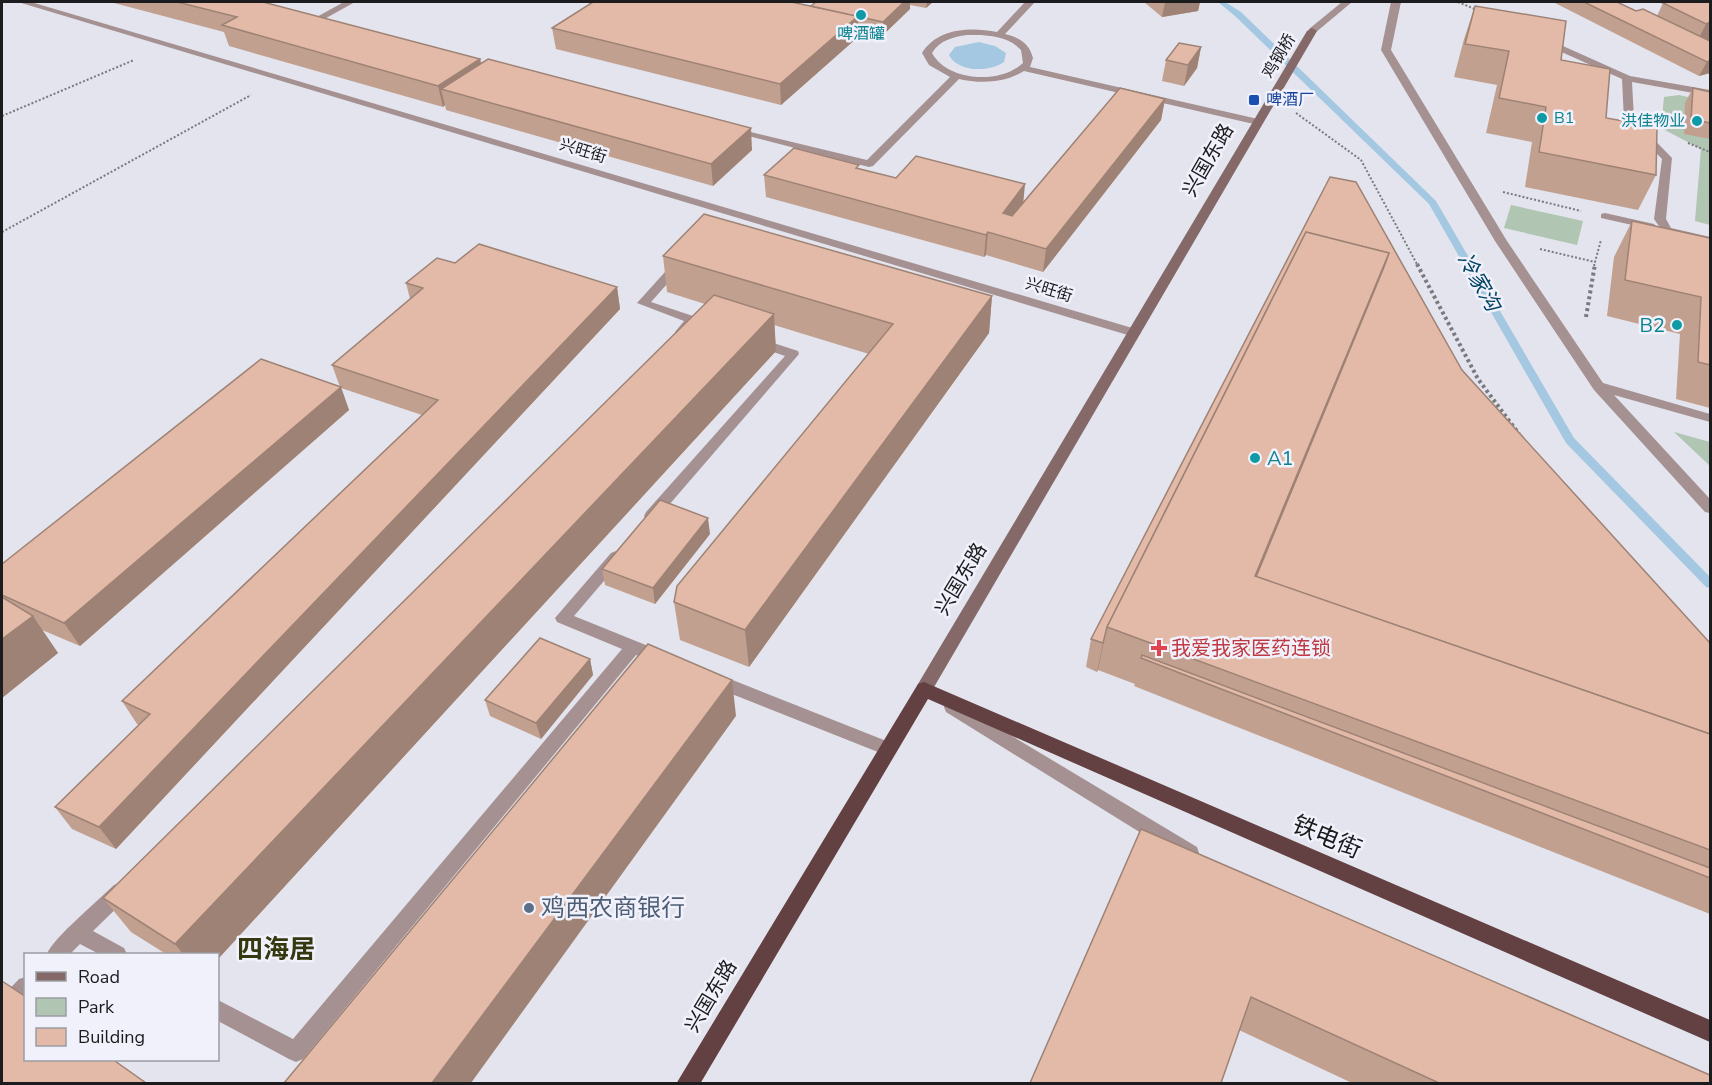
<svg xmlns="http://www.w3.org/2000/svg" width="1712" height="1085" viewBox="0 0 1712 1085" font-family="'Nunito Sans','Noto Sans SC',sans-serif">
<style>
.green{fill:#b0c5b2}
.water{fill:#a4c8e1}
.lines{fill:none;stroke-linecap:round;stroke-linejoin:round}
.stream{fill:#a4c8e1;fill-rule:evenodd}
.path-far1{stroke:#79797f;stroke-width:2;stroke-dasharray:2 2;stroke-linecap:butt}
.path{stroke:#79797f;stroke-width:4;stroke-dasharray:3 3;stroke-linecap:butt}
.service{fill:#a59191;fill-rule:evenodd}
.minor{fill:#a59191;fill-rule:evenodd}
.tertiary{fill:#a59191;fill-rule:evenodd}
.secondary{fill:#856969;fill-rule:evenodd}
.trunk{fill:#634041;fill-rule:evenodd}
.wall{fill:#c2a090}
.shaded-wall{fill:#9e8275}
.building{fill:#e2baa7;stroke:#9e8275;stroke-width:1.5}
.culture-dot{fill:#0f9aa8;stroke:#f1f1fb;stroke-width:2}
.transit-dot{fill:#1a4fb4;stroke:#f1f1fb;stroke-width:2}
.health-dot{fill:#e0444e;stroke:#f1f1fb;stroke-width:2}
.service-dot{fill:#5c6f8a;stroke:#f1f1fb;stroke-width:2}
.labels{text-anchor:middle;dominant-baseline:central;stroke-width:5;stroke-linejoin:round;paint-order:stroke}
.far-culture-label{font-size:16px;fill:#0d838f;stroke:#f1f1fb}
.far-street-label{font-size:16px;fill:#1c1c1f;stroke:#f1f1fb}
.far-transit-label{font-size:16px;fill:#164399;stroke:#f1f1fb;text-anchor:start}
.street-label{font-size:20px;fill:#1c1c1f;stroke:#f1f1fb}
.culture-label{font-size:20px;fill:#0d838f;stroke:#f1f1fb;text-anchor:end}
.health-label{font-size:20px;fill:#be3a42;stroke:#f1f1fb;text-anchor:start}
.water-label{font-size:21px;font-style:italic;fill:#004364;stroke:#f1f1fb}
.near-street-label{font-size:24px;fill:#1c1c1f;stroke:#f1f1fb}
.near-service-label{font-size:24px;fill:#4e5e75;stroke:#f1f1fb;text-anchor:start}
.near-neighbourhood-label{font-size:26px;font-weight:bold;fill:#35370e;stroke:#f1f1fb}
</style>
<rect width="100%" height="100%" fill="#e3e4ed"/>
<g class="green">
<path d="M1679 95 1710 102V225L1695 221 1701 149 1661 128 1664 97Z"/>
<path d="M1511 205 1583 221 1577 245 1504 228Z"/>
<path d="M1674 432 1710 442V466Z"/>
</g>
<path class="water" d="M979 42 995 46 1006 53 1004 62C990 72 958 73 949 55L955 47Z"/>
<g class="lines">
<path class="stream" d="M1218 2H1225L1241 12 1436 201 1574 438 1710 577V588L1706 587 1566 443 1429 204 1235 16Z"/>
<g class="path-far1">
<path d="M1458 2 1477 10"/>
<path d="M1296 113 1361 160 1418 266"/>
<path d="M2 116 134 60"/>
<path d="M1688 143 1710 152"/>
<path d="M1503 192 1581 211"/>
<path d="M2 232 251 95"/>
<path d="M1540 249 1595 262 1601 240"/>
<path d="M1594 266 1595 262"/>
</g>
<g class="path">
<path d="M1417 264 1478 379 1519 434"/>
<path d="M1586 317 1595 264"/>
</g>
<g class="service">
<path d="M344 2H355L310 27 302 25Z"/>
<path d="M1025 2H1035L1005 34C1020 38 1029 43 1033 58L1030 67 1258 119 1263 122 1258 125 1024 71C1005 83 981 84 959 79L873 166 869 167 729 131 734 128 867 160 950 77 929 65 922 53C938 28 970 27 997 32ZM967 35C986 35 1007 35 1021 50L1023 63C1000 85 947 81 932 53 940 40 953 37 967 35Z"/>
<path d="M678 261 684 265 651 302 696 317 698 320C694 326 688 334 681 336L675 332 684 321 637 303 674 262Z"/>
<path d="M758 338 798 351 799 354 656 520H646L644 516 646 512 785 356 753 345 752 342Z"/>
<path d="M616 551 621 553 624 557 621 561 574 616 668 654 670 658 668 662 662 664 636 655 303 1059 296 1062 289 1059 218 1021V1000L293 1039 622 649 557 622 555 618 611 553Z"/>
<path d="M715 673 894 744 897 749 894 754 888 756 709 685 707 680 709 675Z"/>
<path d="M121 882 128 885 130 891 128 897 93 931 124 948 127 954H99L80 944 70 954H47C53 938 99 900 114 885Z"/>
<path d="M26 977V1000L9 1017 2 1020V997L19 979Z"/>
</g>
<g class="minor">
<path d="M18 2H31L1139 330 1141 333 1135 337 1131 336Z"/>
<path d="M1391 2H1401L1391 50 1507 241 1603 383 1710 414V422L1614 395 1710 499V513L1705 512 1594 390 1495 241 1381 50Z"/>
<path d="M1557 46H1563L1630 76 1710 90V96L1632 82 1634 119 1672 158 1666 219 1671 228 1710 237V243L1663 232 1654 219 1662 159 1624 120 1622 79 1557 50Z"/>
<path d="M1605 213 1654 224 1656 226 1650 229 1601 218V214Z"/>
<path d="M952 700 1197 847 1199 853 1197 859 1190 861 1183 859 946 712 944 707 946 702Z"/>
</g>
<path class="tertiary" d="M1342 2H1352L1315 33H1309V29Z"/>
<path class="secondary" d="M1312 28 1317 31 930 694 924 696 918 694 916 689 918 684 1307 31Z"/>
<path class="trunk" d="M924 682 1710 1020V1042L928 699 700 1084H676L918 684Z"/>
</g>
<g class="wall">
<path d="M110 2H263L480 59 481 63 752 150 713 186 446 110 445 105 443 107 229 46 224 32Z"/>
<path d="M816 2H933L926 8 910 5V9L882 36 858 31V37L781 105 556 49 552 28 811 6Z"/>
<path d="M1144 2H1200L1198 11 1162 17Z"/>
<path d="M1553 2H1617L1636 11 1657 16 1663 3 1710 2 1709 40 1710 73 1699 76Z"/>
<path d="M1475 6 1561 60 1606 118 1656 175 1638 210 1525 187 1532 142 1486 133 1497 85 1454 77 1464 39Z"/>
<path d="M1201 47 1197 68 1184 86 1162 81 1166 60Z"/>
<path d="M1693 88 1710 92V139L1684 134 1685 103Z"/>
<path d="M1165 99 1161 120 1043 272 986 255 984 257 766 197 764 175 896 178 1024 202Z"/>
<path d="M1632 221 1710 238V408L1676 399 1680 334 1607 316 1614 257Z"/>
<path d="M663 256 992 296 989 333 749 667 680 640 674 602 869 354 774 325 776 351 218 959V954H166L131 932 103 898 705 304 667 292Z"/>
<path d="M455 263 617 287 620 309 116 849 72 829 55 807 139 725 137 724 122 701 422 415 341 388 349 410 80 646 42 630 58 653 2 698V564L340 387 332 365 410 299 406 283Z"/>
<path d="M1462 370 1710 643V914L1134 686 1135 684 1098 670 1097 672 1086 667 1091 639Z"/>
<path d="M710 534 655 604 605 585 602 569Z"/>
<path d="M590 659 593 675 541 739 490 716 485 700Z"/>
<path d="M1141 829 1710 1083H1352L1239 1030Z"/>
</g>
<g class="shaded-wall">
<path d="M904 2H910V9L882 36 883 22Z"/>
<path d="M927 2H933L926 8Z"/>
<path d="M1165 2H1200L1198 11 1162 17Z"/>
<path d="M858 16V37L781 105 780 84Z"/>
<path d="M1710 22V40L1696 44 1706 24Z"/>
<path d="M1201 47 1197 68 1184 86 1188 65Z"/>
<path d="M480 59 485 79 441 89 445 105 443 107 438 86Z"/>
<path d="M1710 60V73L1699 76 1707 62Z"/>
<path d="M1165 99 1161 120 1043 272 1046 249Z"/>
<path d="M751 128 752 150 713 186 711 164Z"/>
<path d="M1025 184 1023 206 1001 235 1003 213Z"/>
<path d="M988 232 986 255 984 257 986 235Z"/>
<path d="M1389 253 1375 295 1253 591 1255 576Z"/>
<path d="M617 287 620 309 116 849 99 827Z"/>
<path d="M992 296 989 333 749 667 745 630Z"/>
<path d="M774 314 776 351 218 959V954H183L175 944Z"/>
<path d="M341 387 349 410 80 646 64 623Z"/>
<path d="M708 518 710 534 655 604 653 588Z"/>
<path d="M33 616 58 653 2 698V639Z"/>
<path d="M1104 641 1098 670 1097 672 1103 643Z"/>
<path d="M590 659 593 675 541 739 536 723Z"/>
<path d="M732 680 736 716 471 1083H432Z"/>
</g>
<g class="building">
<path d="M177 2H263L480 59 438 86 222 25 237 17Z"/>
<path d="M593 2H791L858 16 780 84 552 28Z"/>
<path d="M816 2H904L883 22 811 6Z"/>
<path d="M1584 2H1617L1636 11 1643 9 1710 41V60L1707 62Z"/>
<path d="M1669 2H1710V22L1706 24 1663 3Z"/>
<path d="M1475 6 1566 21 1561 60 1610 69 1606 118 1657 127 1656 175 1539 152 1546 107 1499 98 1509 51 1465 44Z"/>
<path d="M1179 43 1201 47 1188 65 1166 60Z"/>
<path d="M488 59 751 128 711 164 441 89Z"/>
<path d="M1120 88 1165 99 1046 249 988 232 986 235 764 175 794 148 859 165 856 168 896 178 916 156 1025 184 1003 213 1012 216Z"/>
<path d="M1693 88 1710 92V123L1691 119Z"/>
<path d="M1330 177 1356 182 1462 370 1710 643V734L1256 577 1384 267 1389 253 1306 232 1107 627 1103 643 1091 639Z"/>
<path d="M704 214 992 296 745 630 674 602 677 586 893 324 663 256Z"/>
<path d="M1632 221 1710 238V365L1698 362 1701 297 1625 280Z"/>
<path d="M1306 232 1389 253 1255 576 1710 734V850L1107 627Z"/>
<path d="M479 244 617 287 99 827 55 807 150 714 122 701 438 400 332 365 423 288 406 283 437 258 455 263Z"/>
<path d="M714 295 774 314 175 944 103 898Z"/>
<path d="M261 359 341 387 64 623 2 595V564Z"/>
<path d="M660 500 708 518 653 588 602 569Z"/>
<path d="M2 597 33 616 2 639Z"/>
<path d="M540 638 590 659 536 723 485 700Z"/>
<path d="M648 644 732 680 432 1083H284Z"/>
<path d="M1142 655 1710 868V878L1141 658Z"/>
<path d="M1141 829 1710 1075V1083H1439L1251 997 1221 1083H1030Z"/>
<path d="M2 981 26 997V1059H112L146 1083H2Z"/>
</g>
<g class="culture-dot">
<circle cx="861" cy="15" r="6"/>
<circle cx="1542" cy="118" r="6"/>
<circle cx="1697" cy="121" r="6"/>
<circle cx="1677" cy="325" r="6"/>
<circle cx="1255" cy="458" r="6"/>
</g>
<rect class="transit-dot" x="1248" y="94" width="12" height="12" rx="3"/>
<path class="health-dot" d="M1156 639h6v6h6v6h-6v6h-6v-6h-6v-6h6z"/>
<circle class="service-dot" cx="529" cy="908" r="6"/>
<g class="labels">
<g class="far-culture-label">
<text x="861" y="34">啤酒罐</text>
<text x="1554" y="118" text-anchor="start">B1</text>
<text x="1685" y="121" text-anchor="end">洪佳物业</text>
</g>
<g class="far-street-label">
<text transform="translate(1279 56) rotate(-59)">鸡钢桥</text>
<text transform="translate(583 151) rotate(17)">兴旺街</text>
<text transform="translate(1049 290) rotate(17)">兴旺街</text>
</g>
<g class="far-transit-label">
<text x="1266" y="100">啤酒厂</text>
</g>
<g class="street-label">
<text transform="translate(1208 160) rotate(-60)">兴国东路</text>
<text transform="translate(961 579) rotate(-59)">兴国东路</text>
<text transform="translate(711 996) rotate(-59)">兴国东路</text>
</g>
<g class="culture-label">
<text x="1665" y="325">B2</text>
<text x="1267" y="458" text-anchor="start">A1</text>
</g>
<g class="health-label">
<text x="1171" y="648">我爱我家医药连锁</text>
</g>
<g class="water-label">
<text transform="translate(1479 282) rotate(60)">冷家沟</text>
</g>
<g class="near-street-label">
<text transform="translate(1327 837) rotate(23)">铁电街</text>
</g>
<g class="near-service-label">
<text x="541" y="908">鸡西农商银行</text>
</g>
<g class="near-neighbourhood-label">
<text x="276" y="949">四海居</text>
</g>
</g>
<rect width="1712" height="1085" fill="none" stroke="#1c1c1f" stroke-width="6"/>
<rect x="24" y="953" width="195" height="108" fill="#f1f1fb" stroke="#9c9ca3" stroke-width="1.5"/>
<rect x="36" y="972" width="30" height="9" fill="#856969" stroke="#9c9ca3" stroke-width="1.5"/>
<text x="78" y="983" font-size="18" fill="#1c1c1f">Road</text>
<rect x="36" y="998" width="30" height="18" fill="#b0c5b2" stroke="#9c9ca3" stroke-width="1.5"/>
<text x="78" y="1013" font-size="18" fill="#1c1c1f">Park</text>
<rect x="36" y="1028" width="30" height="18" fill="#e2baa7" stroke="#9c9ca3" stroke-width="1.5"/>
<text x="78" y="1043" font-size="18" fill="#1c1c1f">Building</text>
</svg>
